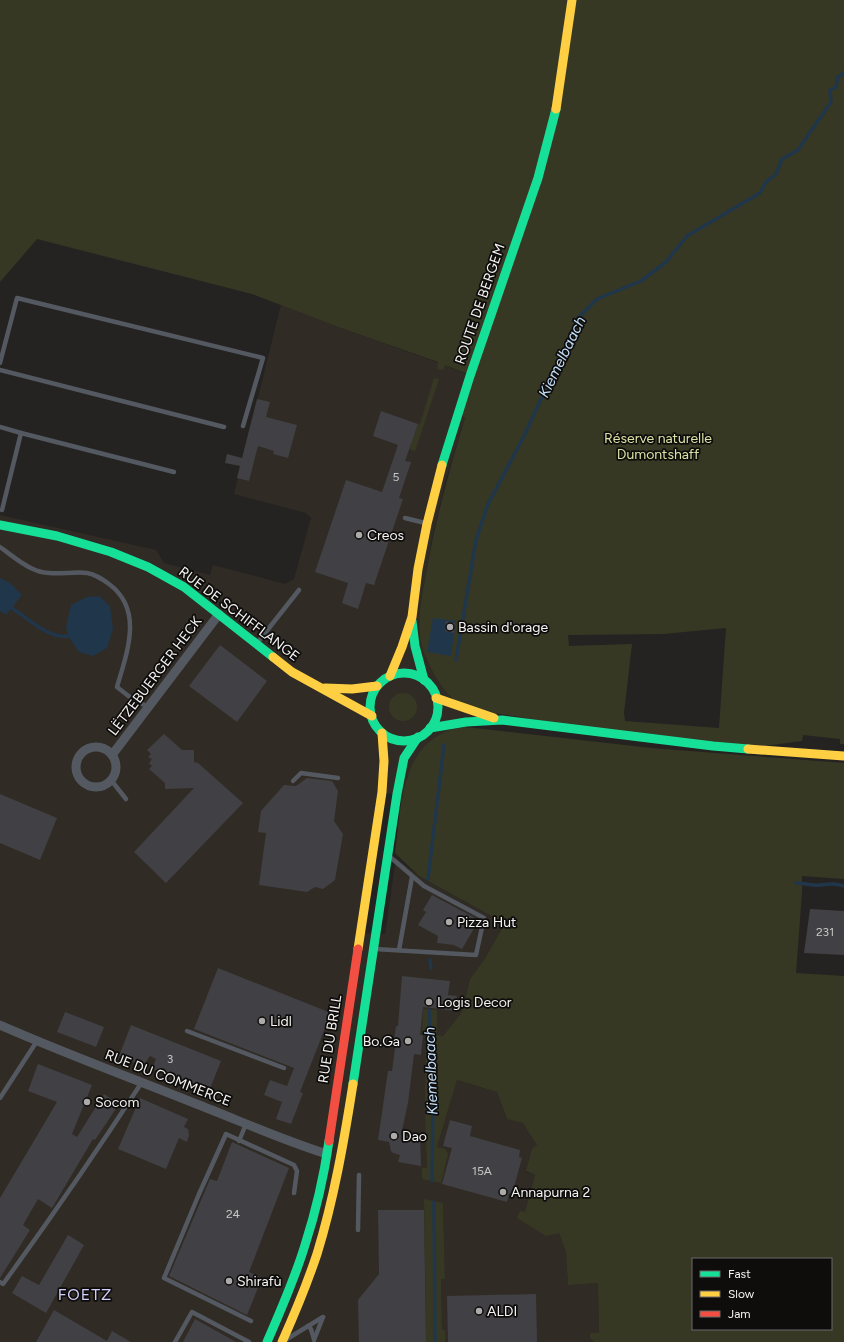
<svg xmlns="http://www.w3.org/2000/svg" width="844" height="1342" viewBox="0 0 844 1342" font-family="Figtree,sans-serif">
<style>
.built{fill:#302b24}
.green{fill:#373824;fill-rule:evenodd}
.water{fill:#20364b}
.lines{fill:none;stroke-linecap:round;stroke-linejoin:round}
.stream{stroke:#20364b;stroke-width:3.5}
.building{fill:#414044}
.lane{stroke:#545961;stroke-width:4.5}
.street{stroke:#545961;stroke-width:9}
.fast{stroke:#16e098;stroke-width:9}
.slow{stroke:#ffcf43;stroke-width:9}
.jam{stroke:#f24e42;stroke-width:9}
.poi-dot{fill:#adaba9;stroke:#0e0d0c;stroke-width:1.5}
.labels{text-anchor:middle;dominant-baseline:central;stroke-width:3.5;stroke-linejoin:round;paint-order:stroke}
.number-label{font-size:12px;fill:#c9c7c6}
.street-label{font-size:14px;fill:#f6f4f2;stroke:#0e0d0c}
.park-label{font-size:14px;fill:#dee1a4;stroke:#0e0d0c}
.poi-label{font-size:14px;fill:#f6f4f2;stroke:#0e0d0c;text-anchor:start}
.water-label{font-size:15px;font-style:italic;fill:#c4e0fb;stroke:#0e0d0c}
.quarter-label{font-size:16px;letter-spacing:1px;fill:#d2cffb;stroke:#0e0d0c}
</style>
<rect width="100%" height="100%" fill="#252321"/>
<path class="built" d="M281 305 341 328 439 363 437 368 445 365 470 376 465 418 445 483 432 539 421 601 420 633 427 661 449 695 502 720 450 730 439 735 429 742 407 777 404 795 377 792 357 933 385 934 396 858 419 876 497 919 494 925H504L484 960 470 979 462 1012 443 1036 422 1034H426L427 1168 422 1178 441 1183 437 1147 457 1080 497 1092 507 1119 523 1122 535 1139 537 1145 526 1172 535 1175 525 1213 559 1233 566 1252 568 1285 598 1283 599 1333 590 1338 594 1342H445V1330H442L441 1279 445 1278 443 1203 424 1200 426 1342H0V515L156 550 164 563 210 575 213 565 285 584 294 579 311 518 306 513 234 494Z"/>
<g class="green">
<path d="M0 0H844V744H840V739L803 735 802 741 748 748 675 741 468 709C462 705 454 700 449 695 439 684 426 661 422 647 416 621 422 595 427 569 436 517 450 468 465 418L458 412 470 375 445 365 443 370 437 369 438 362 341 328 252 294 37 239 0 282ZM726 628 719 728 625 721 624 713 632 644 569 646 568 635 663 634Z"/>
<path d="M434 378 439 379 415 451 409 449 418 424H420Z"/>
<circle cx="403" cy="707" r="14"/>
<path d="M465 727 651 748 844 763V879L802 876V892L796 973 844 976V1342H594L590 1338V1333H599L598 1283 568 1285 566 1252 559 1233 546 1236 517 1218 520 1211 525 1212 535 1175 526 1171 532 1149 537 1145 523 1123 507 1119 497 1092 457 1080 437 1147 445 1149 448 1154 441 1183 422 1179V1168H427L425 1107 426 1034H422L423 1009 437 1010V1035L443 1036 462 1012 470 979 484 960 504 925H494L497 919 419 876 395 853C401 810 400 747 450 730 454 728 460 728 465 727ZM693 1259H831V1329H693Z"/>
<path d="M424 1199 443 1203 445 1279H441L442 1330H445V1342H426Z"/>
</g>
<g class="water">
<path d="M0 578 10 583 22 595 6 615 0 611Z"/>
<path d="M99 596 110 606 113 629 107 648 93 656 79 652 68 636 66 627 71 605 87 597Z"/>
<path d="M433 618 456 621 451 656 427 652Z"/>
</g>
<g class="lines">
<g class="stream">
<path d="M12 608C27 618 49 639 68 636"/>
<path d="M456 660 476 540 488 504 523 438 579 317 597 299 641 281 666 262 687 236 760 193 766 182 776 174 782 159 798 150 831 102 830 90 836 87 838 77 844 73"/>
<path d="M428 879 444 745"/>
<path d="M796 883C803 883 812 886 819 885 829 884 834 883 844 886"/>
<path d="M430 960 431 968"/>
<path d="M429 1010 433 1088 432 1181"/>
<path d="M434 1202 435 1342"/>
</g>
</g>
<g class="building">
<path d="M257 399 270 402 266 417 297 425 288 458 273 454 274 451 258 446 249 481 237 478 240 466 225 463 227 454 242 458Z"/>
<path d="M381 411 418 424 405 461 411 462 399 498 403 499 374 585 366 583 358 609 342 603 348 583 315 572 346 480 382 492 398 445 373 436Z"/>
<path d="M446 621 455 623 454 633 445 631Z"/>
<path d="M220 645 267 681 237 722 189 686Z"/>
<path d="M164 734 182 750H194V762L198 763 243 803 166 883 134 852 194 788 165 789V783L149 769 152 766 149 763 152 759 148 757 151 754 147 750Z"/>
<path d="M307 778 332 781 338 791 334 821 343 834 335 880 323 889 315 887 307 892 259 885 266 833 258 832 261 811 284 785 296 786Z"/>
<path d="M0 794 57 818 40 860 0 843Z"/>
<path d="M432 895 479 920 462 949 454 945 437 943 438 936 418 925 426 912 423 910Z"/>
<path d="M810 909 844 911V955L804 953Z"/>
<path d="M218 968 331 1013 300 1092 303 1093 291 1124 276 1119 282 1102 264 1095 270 1080 287 1086 294 1068 194 1029Z"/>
<path d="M402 976 450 981 448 995 457 996 456 1011 423 1007 420 1035H423L421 1055 414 1054 408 1103 401 1135 420 1138 421 1166 398 1162 400 1155 393 1153 391 1151 389 1142 378 1140 388 1071H392L395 1048 393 1047 396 1026H398Z"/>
<path d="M65 1012 104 1027 96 1047 57 1032Z"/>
<path d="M131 1025 221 1061 209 1091 152 1069 156 1059 150 1056 143 1066 119 1056Z"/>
<path d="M38 1064 92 1085 72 1134 77 1137 104 1094 119 1104 95 1140 93 1139 52 1208 38 1199 23 1225 30 1230 0 1278V1198L57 1102 28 1091Z"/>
<path d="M140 1098 188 1119 184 1127 188 1129 189 1135 187 1142 179 1138 166 1169 118 1149Z"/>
<path d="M450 1120 472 1126 470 1136 520 1150 519 1157 522 1158 512 1194 509 1193 507 1202 442 1184 452 1148 443 1146Z"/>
<path d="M232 1142 289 1168 249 1272 262 1278 247 1315 169 1276 210 1179 217 1181Z"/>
<path d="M378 1210H424L426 1342H359L358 1300 379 1274Z"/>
<path d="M68 1235 84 1245 46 1313 12 1293 22 1276 39 1285Z"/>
<path d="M536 1294 537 1342H448L447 1296Z"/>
<path d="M54 1310 107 1341 112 1331 131 1342H36Z"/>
<path d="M195 1319 236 1342H183Z"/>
</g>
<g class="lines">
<g class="lane">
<path d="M0 363 17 298 263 358 243 426"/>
<path d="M0 370 224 427"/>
<path d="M0 427 21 433 2 510"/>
<path d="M21 433 174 472"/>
<path d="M405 518 425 523"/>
<path d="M0 547C10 554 21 564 33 569 49 577 70 571 87 573 95 574 102 579 109 584 144 610 127 652 117 687L131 698 148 707"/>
<path d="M258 642 299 590"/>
<path d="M111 780 126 799"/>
<path d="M293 781 301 773 338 778"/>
<path d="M375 949 476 955 484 918 424 886 389 856"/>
<path d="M399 950 412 877"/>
<path d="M187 1031 284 1068"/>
<path d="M0 1098 37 1041"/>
<path d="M239 1141 246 1124"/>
<path d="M358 1230 359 1175"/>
<path d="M0 1282 3 1284C51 1218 97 1151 142 1082"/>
<path d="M251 1321 164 1278 199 1194 226 1134 294 1165 297 1171 294 1193"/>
<path d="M308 1326 311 1329 314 1339"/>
<path d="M287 1339 323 1317"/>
<path d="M314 1340 323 1317"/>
<path d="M175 1342 192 1312 249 1342"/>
</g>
<g class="street">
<circle cx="96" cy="767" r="20"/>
<path d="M112 755 219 614"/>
<path d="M0 1025C64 1053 129 1077 194 1103 238 1120 282 1140 327 1154"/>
</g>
<g class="fast">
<path d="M442 465 470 376 538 178 556 109"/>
<path d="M0 525 57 536 111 552 148 567 184 587 273 657"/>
<path d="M412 621 415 646 424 680"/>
<circle cx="404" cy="707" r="34"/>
<path d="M430 728 466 722 502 720 713 746 748 749"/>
<path d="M353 1084 397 794 404 758 418 737"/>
<path d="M267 1342C281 1310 295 1278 305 1245 316 1211 324 1176 329 1141"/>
</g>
<g class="slow">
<path d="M556 109 572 0"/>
<path d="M273 657 292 672 372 716"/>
<path d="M390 676 402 647 412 617 418 569 427 524 442 465"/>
<path d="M325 688 352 689 377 686"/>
<path d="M436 698 494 718"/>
<path d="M748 749 844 756"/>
<path d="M358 949 382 792 384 761 382 733"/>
<path d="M282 1342C295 1313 307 1284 317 1254 334 1199 344 1141 353 1084"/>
</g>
<path class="jam" d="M329 1141 358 949"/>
</g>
<g class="poi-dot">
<circle cx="359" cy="535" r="4"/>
<circle cx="450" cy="627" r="4"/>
<circle cx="449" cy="922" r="4"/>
<circle cx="429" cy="1002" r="4"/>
<circle cx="262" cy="1021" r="4"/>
<circle cx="408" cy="1041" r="4"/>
<circle cx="87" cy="1102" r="4"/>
<circle cx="394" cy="1136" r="4"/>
<circle cx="503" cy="1192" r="4"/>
<circle cx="229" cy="1281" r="4"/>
<circle cx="479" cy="1311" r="4"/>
</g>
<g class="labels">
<g class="number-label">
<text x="396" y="477">5</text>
<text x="825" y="932">231</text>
<text x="170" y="1059">3</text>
<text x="482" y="1171">15A</text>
<text x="233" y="1214">24</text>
</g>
<g class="street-label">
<text transform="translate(480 304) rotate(-71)">ROUTE DE BERGEM</text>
<text transform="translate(239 614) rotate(37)">RUE DE SCHIFFLANGE</text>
<text transform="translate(155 676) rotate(-53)">LËTZEBUERGER HECK</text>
<text transform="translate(330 1039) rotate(-81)">RUE DU BRILL</text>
<text transform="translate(168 1078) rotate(21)">RUE DU COMMERCE</text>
</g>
<g class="park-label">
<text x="658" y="438">Réserve naturelle<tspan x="658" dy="16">Dumontshaff</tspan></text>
</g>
<g class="poi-label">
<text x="367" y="535">Creos</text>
<text x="458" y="627">Bassin d'orage</text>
<text x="457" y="922">Pizza Hut</text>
<text x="437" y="1002">Logis Decor</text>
<text x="270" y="1021">Lidl</text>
<text x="400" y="1041" text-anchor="end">Bo.Ga</text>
<text x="95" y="1102">Socom</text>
<text x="402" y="1136">Dao</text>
<text x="511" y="1192">Annapurna 2</text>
<text x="237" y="1281">Shirafù</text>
<text x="487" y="1311">ALDI</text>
</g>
<g class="water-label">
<text transform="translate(562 357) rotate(-64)">Kiemelbaach</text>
<text transform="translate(431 1071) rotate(-92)">Kiemelbaach</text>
</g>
<g class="quarter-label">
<text x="85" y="1294">FOETZ</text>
</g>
</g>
<rect x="692" y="1258" width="140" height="72" fill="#0e0d0c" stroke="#6b6968"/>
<rect x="700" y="1271" width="20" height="6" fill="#16e098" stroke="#6b6968"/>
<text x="728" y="1278" font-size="12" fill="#f6f4f2">Fast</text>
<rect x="700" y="1291" width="20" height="6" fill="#ffcf43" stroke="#6b6968"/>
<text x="728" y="1298" font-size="12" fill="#f6f4f2">Slow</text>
<rect x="700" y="1311" width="20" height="6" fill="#f24e42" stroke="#6b6968"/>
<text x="728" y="1318" font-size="12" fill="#f6f4f2">Jam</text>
</svg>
